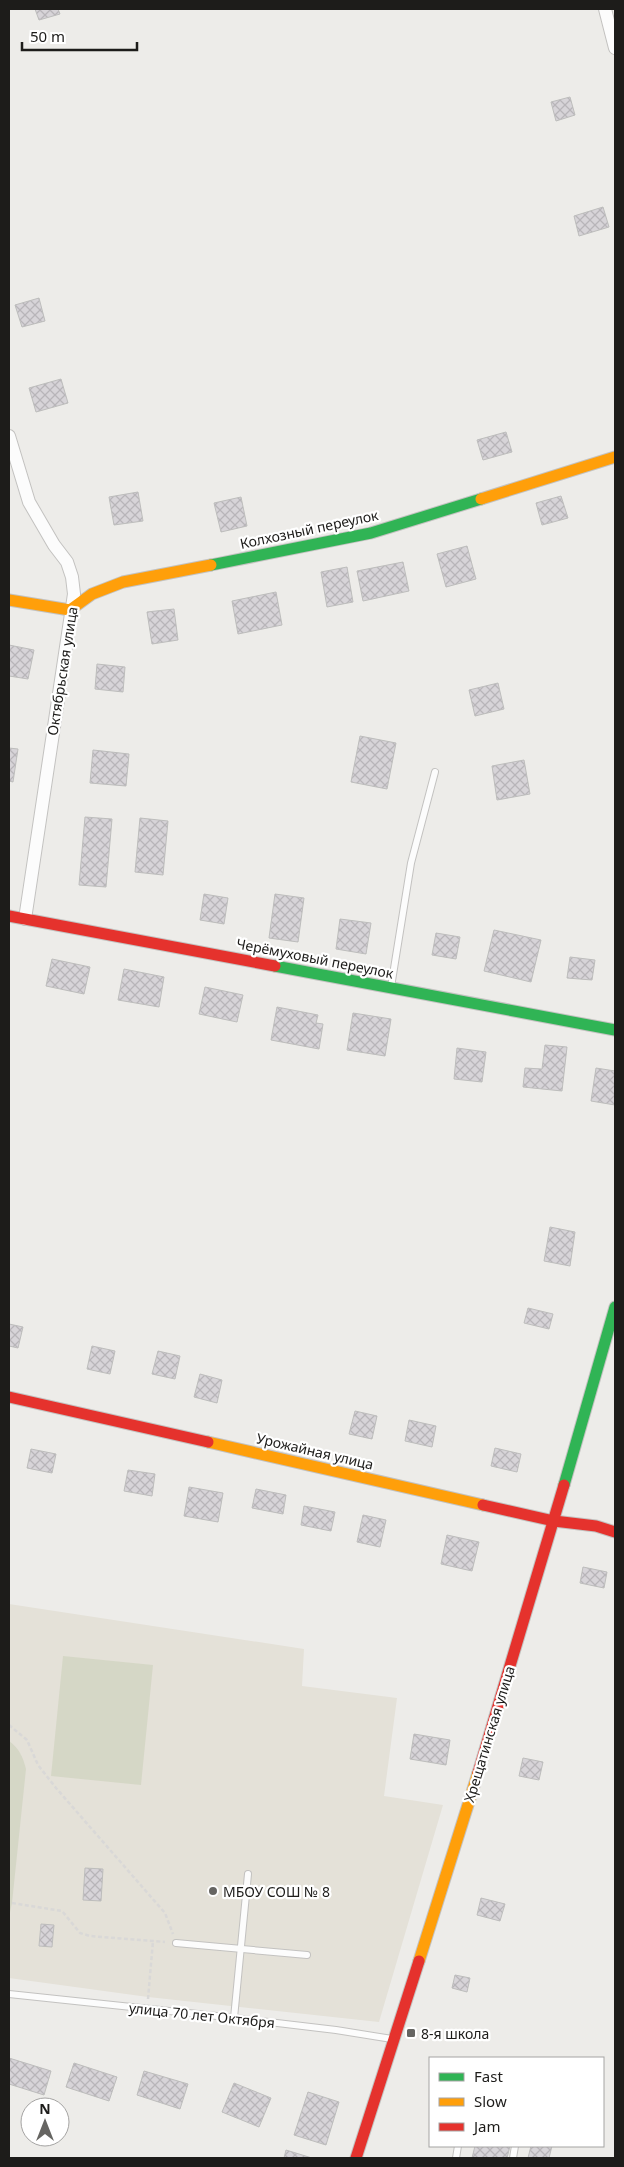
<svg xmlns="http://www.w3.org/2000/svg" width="624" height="2167" viewBox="0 0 624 2167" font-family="'Noto Sans',sans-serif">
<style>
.built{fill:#e4e1d8}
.pitch{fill:#d5d7c6}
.building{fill:url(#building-cross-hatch);stroke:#bdbdbc}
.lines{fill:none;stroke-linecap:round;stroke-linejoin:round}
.lane-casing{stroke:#c3c2c0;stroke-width:8}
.street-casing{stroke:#c3c2c0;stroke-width:14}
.fast-casing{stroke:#c3c2c0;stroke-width:13}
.slow-casing{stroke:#c3c2c0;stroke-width:13}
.jam-casing{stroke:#c3c2c0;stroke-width:13}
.path{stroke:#d9d8d7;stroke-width:2.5;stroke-dasharray:4 2.5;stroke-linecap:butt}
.lane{stroke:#fcfcfc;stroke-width:6}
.street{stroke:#fcfcfc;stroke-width:12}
.fast{stroke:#30b455;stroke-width:11}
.slow{stroke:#ff9f0a;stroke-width:11}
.jam{stroke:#e5322d;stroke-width:11}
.poi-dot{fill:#666562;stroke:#fff;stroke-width:2}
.labels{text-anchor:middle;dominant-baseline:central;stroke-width:4.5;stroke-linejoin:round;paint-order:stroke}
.street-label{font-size:14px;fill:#1d1c1a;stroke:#fff}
.poi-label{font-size:14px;fill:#1d1c1a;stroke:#fff;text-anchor:start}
</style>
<defs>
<pattern id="building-cross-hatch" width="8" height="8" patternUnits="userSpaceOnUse" patternTransform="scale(1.25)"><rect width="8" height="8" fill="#d7d4d8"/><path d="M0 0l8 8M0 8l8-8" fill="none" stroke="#b8b5b9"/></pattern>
</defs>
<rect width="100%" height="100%" fill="#edece9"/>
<path class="built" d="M9 1604 304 1649 302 1686 397 1698 384 1796 443 1805 379 2022 148 1997 9 1978Z"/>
<g class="pitch">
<path d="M63 1656 153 1665 141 1785 51 1776Z"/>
<path d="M9 1741C19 1748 23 1757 26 1769L12 1903 9 1917Z"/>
</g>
<g class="building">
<path d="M35 9H58L60 14 39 20Z"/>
<path d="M570 97 575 115 556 121 551 102Z"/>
<path d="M603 207 609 227 579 236 574 216Z"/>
<path d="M39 298 45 321 22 327 15 305Z"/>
<path d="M61 379 68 403 36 412 29 388Z"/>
<path d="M506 432 512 452 483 460 477 440Z"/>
<path d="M138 492 143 521 114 525 109 497Z"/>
<path d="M561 496 568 518 542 525 536 503Z"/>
<path d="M241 497 247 526 221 532 214 503Z"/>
<path d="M467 546 476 579 446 587 437 554Z"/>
<path d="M403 562 409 591 363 601 357 571Z"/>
<path d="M347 567 353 602 327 607 321 572Z"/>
<path d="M276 592 282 625 238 634 232 601Z"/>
<path d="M174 609 178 640 152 644 147 612Z"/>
<path d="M9 645 34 650 28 679 9 676Z"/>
<path d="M97 664 125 667 123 692 95 689Z"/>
<path d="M498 683 504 709 475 716 469 690Z"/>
<path d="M360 736 396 743 387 789 351 782Z"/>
<path d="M9 748 18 749 13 782 9 781Z"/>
<path d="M93 750 129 754 126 786 90 783Z"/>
<path d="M524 760 530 794 497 800 492 766Z"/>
<path d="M85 817 112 819 106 887 79 885Z"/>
<path d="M140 818 168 821 163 875 135 872Z"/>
<path d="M204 894 228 898 224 924 200 920Z"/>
<path d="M275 894 304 898 298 942 269 938Z"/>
<path d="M340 919 371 923 366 954 336 949Z"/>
<path d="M494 930 541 940 531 982 484 971Z"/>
<path d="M436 933 460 937 456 959 432 955Z"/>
<path d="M570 957 595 960 592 980 567 978Z"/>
<path d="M52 959 90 967 84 994 46 986Z"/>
<path d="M124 969 164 977 159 1007 118 1000Z"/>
<path d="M205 987 243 995 237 1022 199 1014Z"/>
<path d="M277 1007 318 1015 316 1023 323 1024 319 1049 271 1040Z"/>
<path d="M353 1013 391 1019 385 1056 347 1050Z"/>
<path d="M545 1045 567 1047 562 1091 523 1087 525 1068 542 1069Z"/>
<path d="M457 1048 486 1052 482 1082 454 1079Z"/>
<path d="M596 1068 615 1071V1105L591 1101Z"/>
<path d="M550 1227 575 1232 570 1266 544 1261Z"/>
<path d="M528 1308 553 1314 549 1329 524 1323Z"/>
<path d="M9 1324 23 1327 18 1348 9 1346Z"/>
<path d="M92 1346 115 1351 110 1374 87 1369Z"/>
<path d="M158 1351 180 1356 175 1379 152 1374Z"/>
<path d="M200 1374 222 1380 217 1403 194 1397Z"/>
<path d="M355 1411 377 1416 372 1439 349 1434Z"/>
<path d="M409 1420 436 1426 432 1447 405 1441Z"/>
<path d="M495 1448 521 1454 517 1472 491 1466Z"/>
<path d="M31 1449 56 1454 52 1473 27 1468Z"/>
<path d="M128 1470 155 1474 152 1496 124 1491Z"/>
<path d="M189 1487 223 1493 218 1522 184 1516Z"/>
<path d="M256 1489 286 1495 283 1514 252 1508Z"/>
<path d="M304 1506 335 1512 331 1531 301 1525Z"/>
<path d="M363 1515 386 1520 380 1547 357 1542Z"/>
<path d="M447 1535 479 1542 472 1571 441 1564Z"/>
<path d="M583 1567 607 1572 604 1588 580 1583Z"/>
<path d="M414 1734 450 1740 446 1765 410 1759Z"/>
<path d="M523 1758 543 1762 539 1780 519 1776Z"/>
<path d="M85 1868 103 1869 101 1901 83 1900Z"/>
<path d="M481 1898 505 1904 500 1921 477 1915Z"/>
<path d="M41 1924 54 1925 52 1947 39 1946Z"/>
<path d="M455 1975 470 1978 467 1992 452 1988Z"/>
<path d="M9 2058 51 2071 44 2095 9 2084Z"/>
<path d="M74 2063 117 2077 109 2101 66 2087Z"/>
<path d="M144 2071 188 2084 180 2109 137 2095Z"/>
<path d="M234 2083 271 2098 259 2127 222 2112Z"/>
<path d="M308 2092 339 2102 326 2145 294 2135Z"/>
<path d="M475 2146H510L507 2158H472Z"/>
<path d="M531 2146H552L549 2158H528Z"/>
<path d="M286 2150 312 2158H284Z"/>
</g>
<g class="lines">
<g class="lane-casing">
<g id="lane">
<path d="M391 987 411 863 435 772"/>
<path d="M176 1943 307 1955"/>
<path d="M9 1994 226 2017 336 2030 392 2039"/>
<path d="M234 2018 248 1874"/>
<path d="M456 2158 458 2146"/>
<path d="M513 2158 515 2146"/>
</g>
</g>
<g class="street-casing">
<g id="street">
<path d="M605 9 615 48"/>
<path d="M9 436 29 502 54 545 67 562 72 577 74 594 25 919"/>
</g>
</g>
<g class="fast-casing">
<g id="fast">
<path d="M211 565 371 533 481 499"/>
<path d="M275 966 615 1030"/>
<path d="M564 1485 615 1307"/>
</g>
</g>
<g class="slow-casing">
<g id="slow">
<path d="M481 499 615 457"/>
<path d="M9 600 70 610 92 594 123 582 211 565"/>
<path d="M208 1442 483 1505"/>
<path d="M419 1961 478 1773"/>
</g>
</g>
<g class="jam-casing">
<g id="jam">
<path d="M9 916 275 966"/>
<path d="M9 1397 208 1442"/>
<path d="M483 1505 554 1521 596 1526 615 1532"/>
<path d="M478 1773 564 1485"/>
<path d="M356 2158 419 1961"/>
</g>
</g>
<g class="path">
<path d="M9 1725 27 1740 38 1765 56 1788 165 1913 173 1934"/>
<path d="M12 1903 62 1911 80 1933 90 1936 165 1942"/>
<path d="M148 1999 153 1941"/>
</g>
<use href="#lane" class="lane"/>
<use href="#street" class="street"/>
<use href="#fast" class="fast"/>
<use href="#slow" class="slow"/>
<use href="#jam" class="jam"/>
</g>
<g class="poi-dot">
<circle cx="213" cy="1891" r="5"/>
<rect x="406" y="2028" width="10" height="10" rx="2.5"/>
</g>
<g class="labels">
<g class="street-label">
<text transform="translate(309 529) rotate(-12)">Колхозный переулок</text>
<text transform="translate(62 671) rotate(-81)">Октябрьская улица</text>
<text transform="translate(315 958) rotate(11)">Черёмуховый переулок</text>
<text transform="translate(315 1451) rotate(13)">Урожайная улица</text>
<text transform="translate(489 1734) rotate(-73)">Хрещатинская улица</text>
<text transform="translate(202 2015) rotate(6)">улица 70 лет Октября</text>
</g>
<g class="poi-label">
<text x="223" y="1891">МБОУ СОШ № 8</text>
<text x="421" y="2033">8-я школа</text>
</g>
</g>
<rect width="624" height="2167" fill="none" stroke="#1d1c1a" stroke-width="20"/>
<rect x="429" y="2057" width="175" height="90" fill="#ffffff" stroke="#a5a4a3"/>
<rect x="439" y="2073" width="25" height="8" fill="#30b455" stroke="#a5a4a3"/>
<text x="474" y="2082" font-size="15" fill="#1d1c1a">Fast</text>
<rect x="439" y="2098" width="25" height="8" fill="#ff9f0a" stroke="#a5a4a3"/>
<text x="474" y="2107" font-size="15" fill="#1d1c1a">Slow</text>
<rect x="439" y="2123" width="25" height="8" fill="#e5322d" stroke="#a5a4a3"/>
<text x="474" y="2132" font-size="15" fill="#1d1c1a">Jam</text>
<g transform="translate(45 2122)"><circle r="24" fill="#ffffff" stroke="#a5a4a3"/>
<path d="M0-4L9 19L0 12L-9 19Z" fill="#666562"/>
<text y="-8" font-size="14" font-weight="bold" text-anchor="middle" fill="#1d1c1a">N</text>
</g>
<path d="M22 42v8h115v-8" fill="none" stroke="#1d1c1a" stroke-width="2.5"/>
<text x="30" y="42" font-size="15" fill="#1d1c1a" stroke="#ffffff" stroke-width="4" paint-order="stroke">50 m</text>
</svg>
